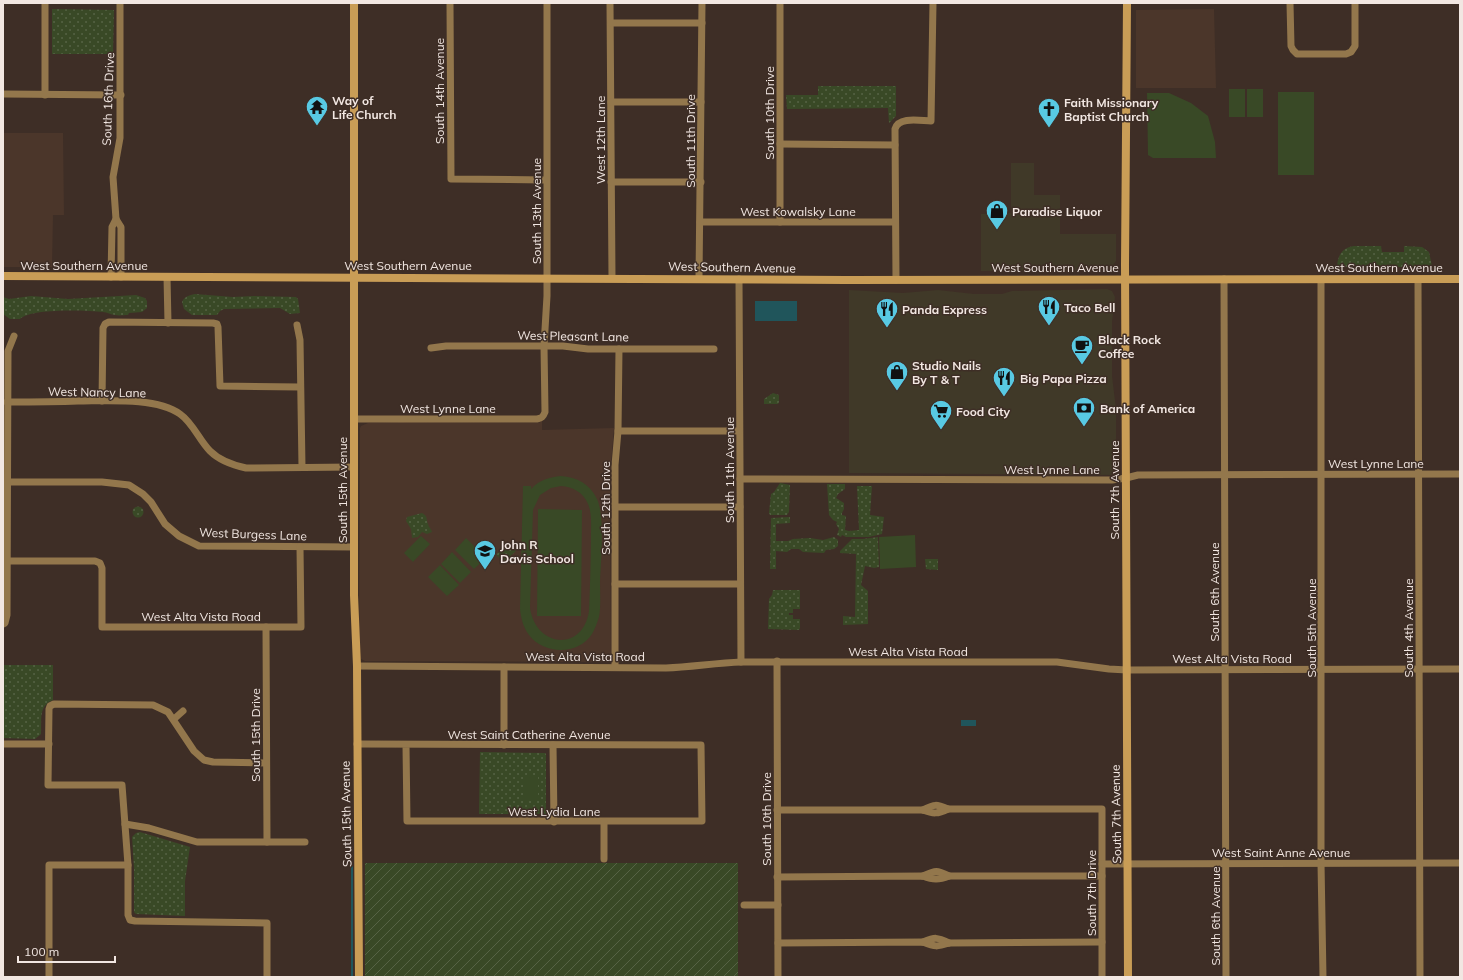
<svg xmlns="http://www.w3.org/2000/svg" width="1463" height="980" viewBox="0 0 1463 980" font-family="Mulish,sans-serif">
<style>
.commercial{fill:#403928}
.built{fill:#4b362a}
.grass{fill:url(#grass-dots)}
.garden{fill:url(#garden-furrows)}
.pitch{fill:#394926;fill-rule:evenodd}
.water{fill:#20555b}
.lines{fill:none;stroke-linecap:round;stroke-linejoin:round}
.stream{stroke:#20555b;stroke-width:2}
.street{stroke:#93774c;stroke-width:7}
.secondary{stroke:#c99d56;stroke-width:8}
.labels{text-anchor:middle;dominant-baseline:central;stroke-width:3;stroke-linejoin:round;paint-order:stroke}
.street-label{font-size:12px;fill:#f2e7e2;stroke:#3e2e26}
.poi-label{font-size:12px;font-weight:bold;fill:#f2e7e2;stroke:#3e2e26;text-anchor:start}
</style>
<defs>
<pattern id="grass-dots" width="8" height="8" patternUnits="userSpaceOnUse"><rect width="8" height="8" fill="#394926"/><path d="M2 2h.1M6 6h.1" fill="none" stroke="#566345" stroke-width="1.8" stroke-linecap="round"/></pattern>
<pattern id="garden-furrows" width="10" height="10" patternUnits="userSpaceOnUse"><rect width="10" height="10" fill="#394926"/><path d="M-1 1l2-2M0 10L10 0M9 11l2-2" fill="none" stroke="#566345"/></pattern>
</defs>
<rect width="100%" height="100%" fill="#3e2e26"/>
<g class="commercial">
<path d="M1011 163H1034V195H1060V234H1116V261L1111 268 1107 270 981 271V214L1011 213Z"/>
<path d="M1107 289 1112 291 1115 297 1112 322V376L1116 409V475L849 473V290L903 293 938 290 974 294H1002L1012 291Z"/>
</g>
<g class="built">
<path d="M1214 9 1216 88H1136V10Z"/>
<path d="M3 133H63L64 215H53L52 267H3Z"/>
<path d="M542 421V430L614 428 610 476 611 654 609 660 603 662 365 661 361 659 359 656 360 428 361 426 368 423 399 422 538 423Z"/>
</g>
<g class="grass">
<path d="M52 9 114 10 113 54H52Z"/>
<path d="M818 86H896V116L889 123 888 108 787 109 786 95H818Z"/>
<path d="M1354 246H1381L1382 252H1404V246L1422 247 1429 252 1432 266 1430 267H1340L1337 266C1338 255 1342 248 1354 246Z"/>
<path d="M195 294 233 297 254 296 296 297 298 299 300 313 290 314 280 308 224 309 220 311 217 315H192L184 309 182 302C184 297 189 295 195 294Z"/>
<path d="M136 295 145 298 147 301V308L142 312 129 313 128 315C124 315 119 316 115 315 111 315 107 312 103 312 86 310 31 308 20 319H10L3 314V297L9 299 31 296 68 299Z"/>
<path d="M773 393 779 395V402L778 404H764V399Z"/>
<path d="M780 483 790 485 789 512 787 515H770L769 513 771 494 774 492Z"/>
<path d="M827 484H845V489L838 494 836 498 844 503V509L842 513V515L846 516 845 530 849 531 859 530 857 486H872L870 515 884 517 882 534 869 537H846L842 535 841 537 837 535 839 529 836 524 837 522 833 520 829 515Z"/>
<circle cx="138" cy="512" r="5.5"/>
<path d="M422 513C428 516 426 519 428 524 429 528 431 528 432 532L427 534 422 532 418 537 412 538 411 529 406 521 407 517Z"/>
<path d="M790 517V523L776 524V541H788L793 539 810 538 823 540 834 537 838 540V546L834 549 826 550 824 553 803 552 799 549H791L787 552 776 551V569H770L771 518Z"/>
<path d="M878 537 879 567 874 568 865 566 861 585 868 591V624L843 625V616L855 617 856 554 840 553V551L852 539H863Z"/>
<path d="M507 543 516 551 504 562 496 555Z"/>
<path d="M925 559H938V570L926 569Z"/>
<path d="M773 590H800V609H793V613H789V615H793V619H800V628L799 630 768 629 769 599 772 595Z"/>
<path d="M3 665H53V700C38 706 42 720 41 734L35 739 3 738Z"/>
<path d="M480 752 545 753 546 754V814H479Z"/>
<path d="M140 832 190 847 185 881V916L136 914 134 912V868L132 837 136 833Z"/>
</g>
<rect class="garden" x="365" y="863" width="373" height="114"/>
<g class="pitch">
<rect x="1229" y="89" width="16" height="28"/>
<rect x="1247" y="89" width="16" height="28"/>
<rect x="1278" y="92" width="36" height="83"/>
<path d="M1147 93H1169L1191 103 1208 116 1215 142 1216 158H1153L1148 155Z"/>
<path d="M561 476C577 477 590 484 597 499 605 516 601 561 600 581 600 593 601 606 599 617 597 623 595 629 592 634 578 656 543 654 529 635 523 627 521 618 520 609L523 486H531V489C539 480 550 477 561 476ZM561 486C573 487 583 492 588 504 592 513 591 524 591 534 591 560 590 585 589 611 583 652 536 648 530 608L533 510 540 495 551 488Z"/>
<path d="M538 509 582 510 581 616H537Z"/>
<path d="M915 535 916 567 880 569 879 537Z"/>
<path d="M421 536 430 544 413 562 404 553Z"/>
<path d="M466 538 486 558 474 569 455 550Z"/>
<path d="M452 552 471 572 460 583 441 564Z"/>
<path d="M440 565 459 585 447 596 428 577Z"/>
<rect x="523" y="775" width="15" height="26"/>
</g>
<g class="water">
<rect x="755" y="301" width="42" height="20"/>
<rect x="961" y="720" width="15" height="6"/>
</g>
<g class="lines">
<path class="stream" d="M352 867V977"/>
<g class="street">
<path d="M45 3V95"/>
<path d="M120 3V138L113 177 116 219 121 227V277"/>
<path d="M450 3 451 179 546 180"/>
<path d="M610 3 612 278"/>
<path d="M780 3V222"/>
<path d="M1290 3 1291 46 1293 50 1297 54H1346L1351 52 1355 46V3"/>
<path d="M611 23H702"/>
<path d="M3 94 121 95"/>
<path d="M611 102H701"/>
<path d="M780 144 895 145"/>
<path d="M611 182H701"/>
<path d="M700 222H895"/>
<path d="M111 277 112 227 116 219"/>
<path d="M167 277 168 323"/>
<path d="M699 278 702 3"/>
<path d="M739 279 741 662"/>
<path d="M1224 279 1226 977"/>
<path d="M1321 279V863L1323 977"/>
<path d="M1418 279 1420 977"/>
<path d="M896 280 895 129C899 116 921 121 931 121L933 3"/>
<path d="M297 325 300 340 302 467"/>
<path d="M431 348 446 346H563L588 349H714"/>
<path d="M102 401 103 328 105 324 109 322 213 323 217 324 218 327 220 386 300 387"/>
<path d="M7 402C31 402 54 402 78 401 106 401 156 397 180 414 193 423 199 440 210 451 220 461 232 465 246 468L354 467"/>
<path d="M354 419H537C542 418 543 417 545 412L544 346 547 296V3"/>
<path d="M618 431H739"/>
<path d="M740 479 1112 480 1126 478 1138 475 1460 474"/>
<path d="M8 482H102L129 485 143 494 151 502 165 524 179 536 199 546 354 547"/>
<path d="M615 507H740"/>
<path d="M8 561H95L100 563 102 568V627H301L300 547"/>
<path d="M615 584H740"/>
<path d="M3 624 5 623 7 615 8 351 14 336"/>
<path d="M266 627 267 842"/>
<path d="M777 661 778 977"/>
<path d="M357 666 666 668C691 667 716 663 741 662H1057L1109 669 1127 670 1460 669"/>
<path d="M615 667V465L618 431 619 349"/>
<path d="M174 719 183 711"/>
<path d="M3 744H49"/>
<path d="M357 744 701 745 702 821H407L406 745"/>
<path d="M504 745V667"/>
<path d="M553 745 554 822"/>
<path d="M266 763 213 762 204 760 194 751 168 712 153 705 54 704 50 706 49 709 48 785H122L128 865V915L130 920 135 921 267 923V977"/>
<path d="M777 810H923C933 814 938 814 948 809H1102V977"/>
<path d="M923 810C935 804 936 804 948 809"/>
<path d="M604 822V859"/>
<path d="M125 824 149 828 197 842H305"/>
<path d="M1102 864 1460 863"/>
<path d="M923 876C936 870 937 870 949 876"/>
<path d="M777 877 923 876C933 880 939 880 949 876H1102"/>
<path d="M744 905H778"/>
<path d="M923 942C935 937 937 937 949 943"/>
<path d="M778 943 923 942C935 947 937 947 949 943L1102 942"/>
<path d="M49 977V865H128"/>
</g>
<g class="secondary">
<path d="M354 3V595L357 666 359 977"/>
<path d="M1127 3 1125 265 1128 977"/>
<path d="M3 276 846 280 1460 279"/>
</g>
</g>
<defs>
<g id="temple-pin" transform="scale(1.15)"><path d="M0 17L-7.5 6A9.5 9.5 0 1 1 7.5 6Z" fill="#58c9e3" stroke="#3e2e26"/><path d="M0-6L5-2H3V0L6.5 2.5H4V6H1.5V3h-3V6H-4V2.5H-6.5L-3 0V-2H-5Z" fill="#111"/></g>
<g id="church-pin" transform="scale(1.15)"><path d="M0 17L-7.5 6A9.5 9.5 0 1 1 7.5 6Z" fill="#58c9e3" stroke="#3e2e26"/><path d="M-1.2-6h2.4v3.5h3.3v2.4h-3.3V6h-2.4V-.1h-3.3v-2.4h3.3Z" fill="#111"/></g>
<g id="shop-pin" transform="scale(1.15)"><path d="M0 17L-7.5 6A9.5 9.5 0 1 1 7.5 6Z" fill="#58c9e3" stroke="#3e2e26"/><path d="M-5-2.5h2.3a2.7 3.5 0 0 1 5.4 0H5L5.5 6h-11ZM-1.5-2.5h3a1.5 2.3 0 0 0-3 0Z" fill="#111"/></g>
<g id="restaurant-pin" transform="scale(1.15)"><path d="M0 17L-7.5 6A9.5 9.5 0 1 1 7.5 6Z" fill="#58c9e3" stroke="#3e2e26"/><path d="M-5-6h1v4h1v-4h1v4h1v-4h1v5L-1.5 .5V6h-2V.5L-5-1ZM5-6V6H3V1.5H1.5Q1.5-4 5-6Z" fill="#111"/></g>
<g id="cafe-pin" transform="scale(1.15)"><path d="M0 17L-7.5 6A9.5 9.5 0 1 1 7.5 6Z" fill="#58c9e3" stroke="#3e2e26"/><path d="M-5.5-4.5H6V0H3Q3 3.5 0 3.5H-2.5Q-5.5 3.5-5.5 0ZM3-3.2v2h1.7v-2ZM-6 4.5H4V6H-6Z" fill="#111"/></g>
<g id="bank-pin" transform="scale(1.15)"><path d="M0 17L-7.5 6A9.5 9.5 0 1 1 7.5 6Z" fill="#58c9e3" stroke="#3e2e26"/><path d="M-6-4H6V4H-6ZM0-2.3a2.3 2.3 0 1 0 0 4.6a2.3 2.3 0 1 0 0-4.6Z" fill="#111"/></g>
<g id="supermarket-pin" transform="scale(1.15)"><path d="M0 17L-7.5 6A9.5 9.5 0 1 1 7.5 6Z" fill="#58c9e3" stroke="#3e2e26"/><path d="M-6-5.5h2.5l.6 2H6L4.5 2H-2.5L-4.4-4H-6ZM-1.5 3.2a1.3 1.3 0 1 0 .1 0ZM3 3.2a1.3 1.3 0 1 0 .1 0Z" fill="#111"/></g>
<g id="school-pin" transform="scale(1.15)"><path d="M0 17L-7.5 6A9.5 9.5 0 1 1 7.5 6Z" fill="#58c9e3" stroke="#3e2e26"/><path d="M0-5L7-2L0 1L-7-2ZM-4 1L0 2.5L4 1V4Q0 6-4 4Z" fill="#111"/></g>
</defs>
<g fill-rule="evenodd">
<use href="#temple-pin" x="317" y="107"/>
<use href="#church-pin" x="1049" y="109"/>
<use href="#shop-pin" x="997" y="211"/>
<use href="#restaurant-pin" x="1049" y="307"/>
<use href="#restaurant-pin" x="887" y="309"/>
<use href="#cafe-pin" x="1082" y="346"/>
<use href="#shop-pin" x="897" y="372"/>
<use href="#restaurant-pin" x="1004" y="378"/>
<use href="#bank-pin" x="1084" y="408"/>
<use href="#supermarket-pin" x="941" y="411"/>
<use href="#school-pin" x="485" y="551"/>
</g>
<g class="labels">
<g class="street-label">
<text transform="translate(439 91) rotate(-90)">South 14th Avenue</text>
<text transform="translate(108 99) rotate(-88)">South 16th Drive</text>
<text transform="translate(769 113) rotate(-90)">South 10th Drive</text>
<text transform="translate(600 140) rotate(-90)">West 12th Lane</text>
<text transform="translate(690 141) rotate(-90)">South 11th Drive</text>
<text transform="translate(536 211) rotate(-90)">South 13th Avenue</text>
<text x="798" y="211">West Kowalsky Lane</text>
<text x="84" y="265">West Southern Avenue</text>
<text x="408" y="265">West Southern Avenue</text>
<text transform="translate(732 267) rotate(1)">West Southern Avenue</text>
<text x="1055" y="267">West Southern Avenue</text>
<text x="1379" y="267">West Southern Avenue</text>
<text transform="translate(573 336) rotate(1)">West Pleasant Lane</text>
<text transform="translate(97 392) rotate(1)">West Nancy Lane</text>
<text x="448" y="408">West Lynne Lane</text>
<text x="1376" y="463">West Lynne Lane</text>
<text x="1052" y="469">West Lynne Lane</text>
<text transform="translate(729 470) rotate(-90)">South 11th Avenue</text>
<text transform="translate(342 490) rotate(-90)">South 15th Avenue</text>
<text transform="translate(1114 490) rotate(-90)">South 7th Avenue</text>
<text transform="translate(605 508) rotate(-90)">South 12th Drive</text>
<text transform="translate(253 534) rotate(2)">West Burgess Lane</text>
<text transform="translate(1214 592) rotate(-90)">South 6th Avenue</text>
<text x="201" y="616">West Alta Vista Road</text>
<text transform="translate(1311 628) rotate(-90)">South 5th Avenue</text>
<text transform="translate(1408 628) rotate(-90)">South 4th Avenue</text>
<text x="908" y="651">West Alta Vista Road</text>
<text x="585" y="656">West Alta Vista Road</text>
<text x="1232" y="658">West Alta Vista Road</text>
<text x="529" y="734">West Saint Catherine Avenue</text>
<text transform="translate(255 735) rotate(-90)">South 15th Drive</text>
<text x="554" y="811">West Lydia Lane</text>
<text transform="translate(346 814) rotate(-91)">South 15th Avenue</text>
<text transform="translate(1116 814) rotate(-91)">South 7th Avenue</text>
<text transform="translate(766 819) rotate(-90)">South 10th Drive</text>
<text x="1281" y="852">West Saint Anne Avenue</text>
<text transform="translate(1091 893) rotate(-90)">South 7th Drive</text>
<text transform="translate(1215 916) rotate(-90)">South 6th Avenue</text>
</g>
<g class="poi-label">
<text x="332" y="100">Way of<tspan x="332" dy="14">Life Church</tspan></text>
<text x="1064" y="102">Faith Missionary<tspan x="1064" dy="14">Baptist Church</tspan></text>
<text x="1012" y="211">Paradise Liquor</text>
<text x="1064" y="307">Taco Bell</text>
<text x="902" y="309">Panda Express</text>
<text x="1098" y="339">Black Rock<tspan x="1098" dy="14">Coffee</tspan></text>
<text x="912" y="365">Studio Nails<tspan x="912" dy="14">By T &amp; T</tspan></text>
<text x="1020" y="378">Big Papa Pizza</text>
<text x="1100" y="408">Bank of America</text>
<text x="956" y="411">Food City</text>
<text x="500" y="544">John R<tspan x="500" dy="14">Davis School</tspan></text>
</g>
</g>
<rect width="1463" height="980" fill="none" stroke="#f2e7e2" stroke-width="8"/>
<path d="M18 956v6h97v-6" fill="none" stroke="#f2e7e2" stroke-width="2"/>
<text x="24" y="956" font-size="12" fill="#f2e7e2" stroke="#3e2e26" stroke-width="3" paint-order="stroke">100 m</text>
</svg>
